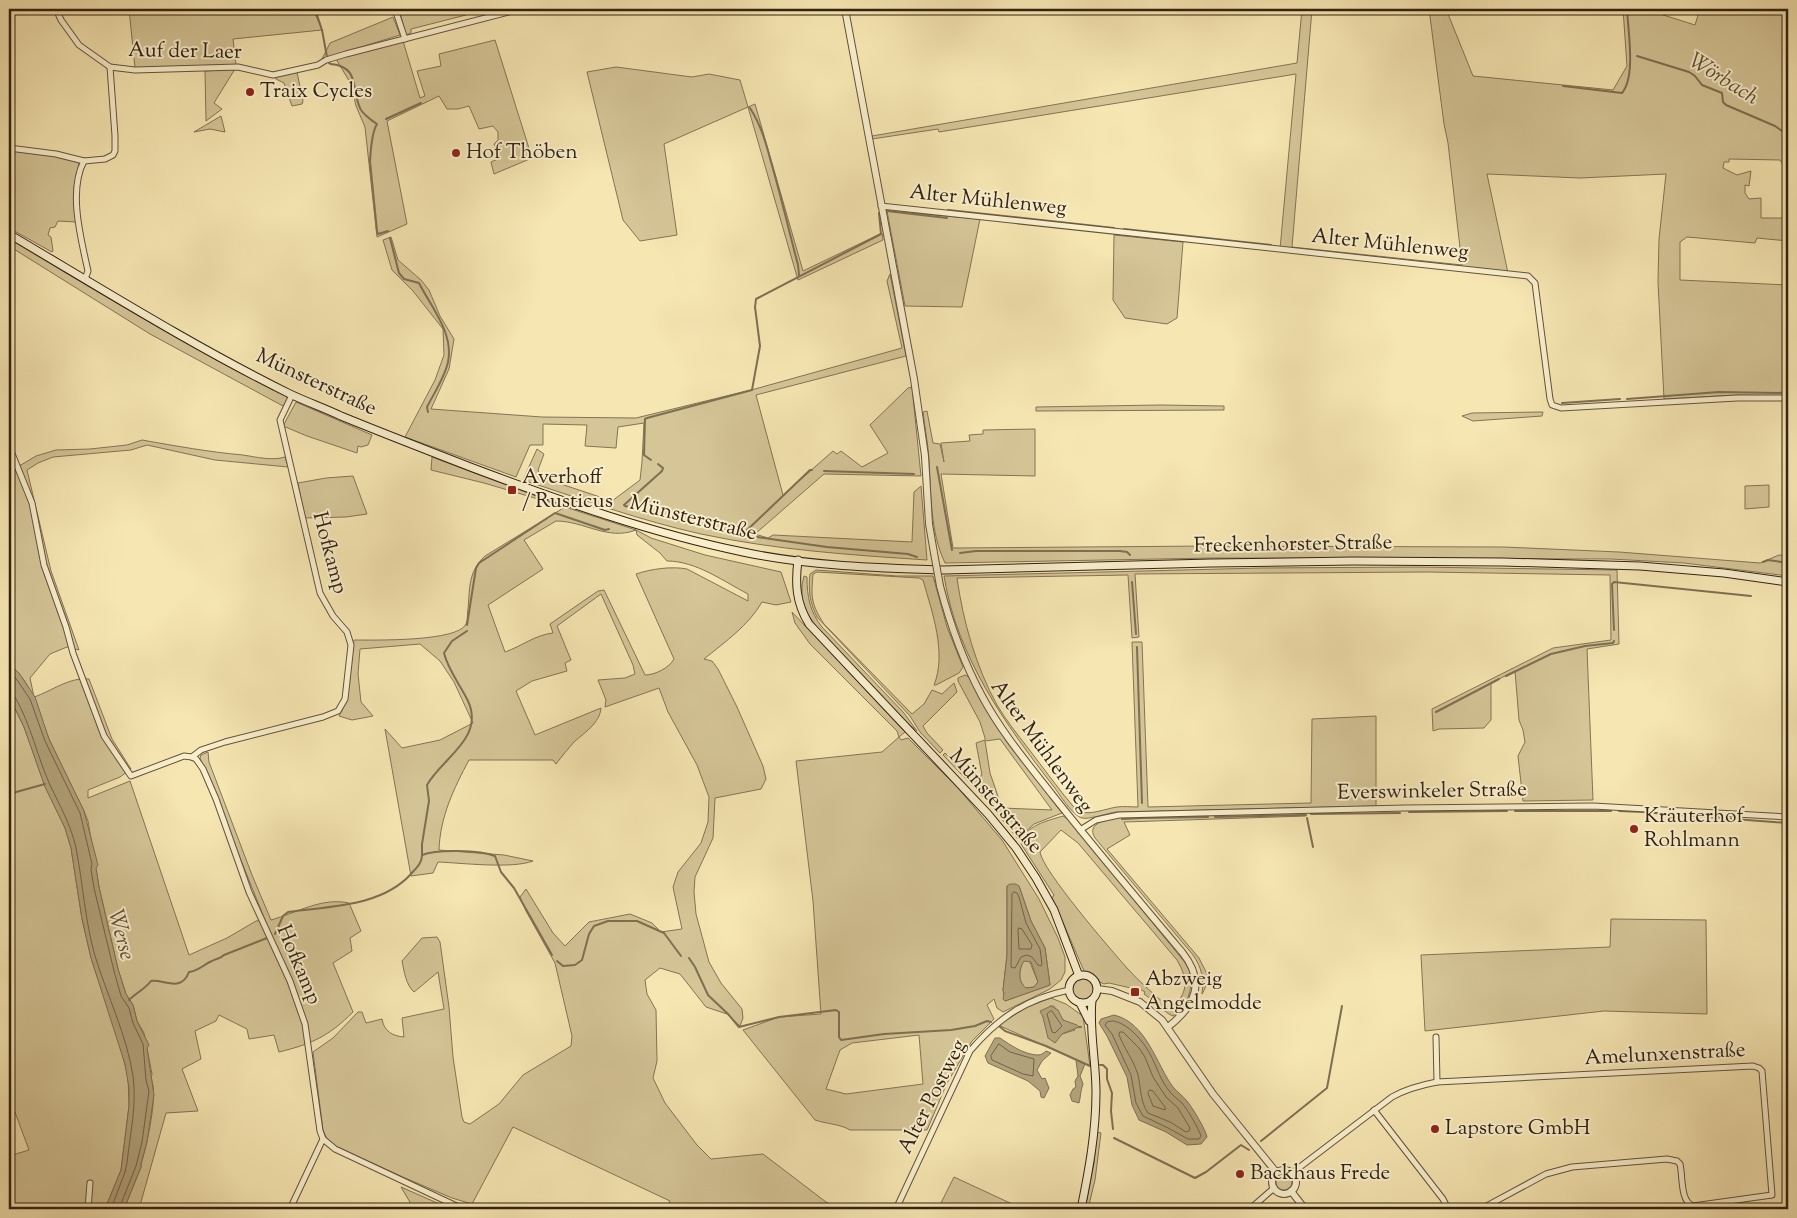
<svg xmlns="http://www.w3.org/2000/svg" width="1797" height="1218" viewBox="0 0 1797 1218" font-family="'Sorts Mill Goudy',serif">
<style>
.green{fill:#d5c597;stroke:#847455;fill-rule:evenodd}
.water{fill:#b3a37c;stroke:#7f6f52;fill-rule:evenodd}
.lines{fill:none;stroke-linecap:round;stroke-linejoin:round}
.shore{stroke:#726248;stroke-width:1}
.stream{stroke:#7f6f52;stroke-width:2}
.minor-casing{stroke:#63533b;stroke-width:7}
.tertiary-casing{stroke:#63533b;stroke-width:8}
.secondary-casing{stroke:#322213;stroke-width:9}
.minor{stroke:#f9efcd;stroke-width:5}
.tertiary{stroke:#f9efcd;stroke-width:6}
.secondary{stroke:#f9efcd;stroke-width:7}
.tertiary-bridge-casing{stroke:#63533b;stroke-width:8;stroke-linecap:butt}
.tertiary-bridge{stroke:#f9efcd;stroke-width:6}
.poi-dot{fill:#8f2418;stroke:#f9efcd;stroke-width:2}
.labels{text-anchor:middle;dominant-baseline:central;stroke-width:4;stroke-linejoin:round;paint-order:stroke}
.street-label{font-size:21px;fill:#322213;stroke:#f9efcd}
.poi-label{font-size:21px;fill:#322213;stroke:#f9efcd;text-anchor:start}
.water-label{font-size:22px;font-style:italic;fill:#5f4f38;stroke:#f9efcd}
</style>
<rect width="100%" height="100%" fill="#f6e6b2"/>
<filter id="stains"><feTurbulence type="fractalNoise" baseFrequency=".004" numOctaves="4"/><feColorMatrix values="0 0 0 0 .2 0 0 0 0 .09 0 0 0 0 .02 0 0 0 .5 -.17"/></filter>
<radialGradient id="worn" r=".72"><stop offset=".6" stop-color="#630" stop-opacity="0"/><stop offset="1" stop-color="#630" stop-opacity=".3"/></radialGradient>
<g class="green">
<path d="M129 9H313L322 30 233 39 236 65 135 68Z"/>
<path d="M399 9H464L466 15 411 29V33L406 35Z"/>
<path d="M1302 9H1312L1292 247 1462 265 1448 143 1444 124 1429 9H1446L1473 76 1613 90 1627 66 1623 9H1652L1657 13 1695 25 1700 9H1788V172L1780 160 1729 159V162H1724L1723 168 1737 175 1751 171 1749 186 1745 185V193L1749 199 1761 198V218H1787L1788 197V241L1757 238 1755 243 1687 237 1680 242V280L1788 285V396L1736 395 1664 399 1658 282 1659 239 1666 174 1580 178 1487 174 1508 273 1280 249 1296 74 939 132 938 129 872 139V136L1297 63Z"/>
<path d="M393 17 400 35 322 59 330 43Z"/>
<path d="M495 40 532 158 494 174 491 162 500 158 494 144 498 140V132L493 126 479 129 469 106 458 109H447L439 96 387 121 407 224 377 237 365 127 356 106 351 84 336 59 403 41 420 98 425 96 417 71 441 66 439 54Z"/>
<path d="M616 67 692 77 709 74 740 80 748 107 755 104 803 271 882 233 883 240 798 280 748 107 664 144 677 235 640 241 623 220 587 72Z"/>
<path d="M235 69 214 103 222 109 206 121 205 71Z"/>
<path d="M297 72 303 101 302 104 292 106 284 83 276 79 274 76Z"/>
<path d="M221 116 225 132 210 129 194 132Z"/>
<path d="M9 151 49 154 79 161 76 193V222L58 221 55 227 50 228 48 235 51 237 53 251 52 252 9 228Z"/>
<path d="M887 211 980 219 962 307 905 306Z"/>
<path d="M1114 235 1183 242 1177 318 1167 324 1125 318 1113 300Z"/>
<path d="M391 237 398 260 421 280 429 290 440 316 454 339 449 369 431 409 542 417 636 418 755 389 902 348 887 281 890 274 906 356 756 395 783 495 833 451 837 454 841 451 862 467 888 453 870 425 908 388 912 387 921 476 824 474 755 534 768 538 773 535 912 542 914 492 921 486 927 560C851 555 776 550 701 534 642 521 581 499 523 480L537 449 544 454 538 470 540 475 552 481 612 501 640 480 642 462 644 423 618 427 616 448 585 446 587 425 543 424V445H530L516 477 405 437 435 380 444 355 443 329 413 291 392 270 383 240Z"/>
<path d="M9 239C100 293 191 349 286 396L288 399 283 406 150 334 9 246Z"/>
<path d="M296 402 372 435 368 445 361 447 358 446 357 453 307 436 283 426Z"/>
<path d="M1161 405 1224 406V410L1036 411V407Z"/>
<path d="M927 411 933 443 940 444 944 462 941 443 970 441 969 435 983 434V430L1035 429V476L941 474 953 548 1209 546 1504 547 1619 552 1760 563 1779 555 1788 556V576L1684 563 1611 559 1212 558 945 563C930 532 931 493 929 459 928 444 925 428 923 412Z"/>
<path d="M1543 412 1542 416 1473 421 1462 416 1472 413Z"/>
<path d="M142 440C176 446 209 452 243 455 256 457 272 461 285 457L288 467 215 460 147 445 131 450 53 457 38 463 27 470 51 571 79 650 67 647 50 654 30 678 34 697C52 691 69 677 89 679L112 739 131 769 120 777 88 790V798L130 781 189 955 227 938 256 921 265 920 200 758 201 755 208 752 209 762 252 875 271 920C296 913 322 897 349 903L361 931 350 938 352 951 333 963 353 1012C329 1036 312 1044 279 1052L274 1035 249 1039 247 1029 219 1015 216 1021 195 1031 201 1059 182 1069 198 1111 166 1113 139 1209H124L141 1167V1164C146 1148 159 1093 151 1079L152 1074 144 1033 137 1021 133 1005 126 994 118 969 99 887 88 821 84 811C73 788 61 765 50 741 37 712 36 687 9 664V453L14 465H21L36 456 56 450 90 449 127 445Z"/>
<path d="M432 457 565 507 636 530 651 538 705 555 781 572 791 602 776 605 762 602C749 625 725 642 704 659L712 661 718 669 737 707 763 766 766 779 761 789 715 798 713 838 695 877 694 892 696 914 709 962 721 983 742 1009 743 1018 740 1026 727 1014 706 1007 680 974 660 968 645 980 647 994 656 1010 657 1061 653 1078 665 1103 697 1145 711 1159 763 1154 826 1202 840 1209H666L670 1201 513 1127 472 1204 452 1198 405 1178 331 1144 327 1139 323 1130 313 1052 333 1038 358 1012H362L366 1023 382 1019C384 1031 392 1036 404 1037L402 1018 444 1009 438 972 414 992C406 985 404 971 402 961L422 938 437 937 440 942 449 1007 453 1057 462 1117 464 1122 470 1124 499 1104 523 1075 571 1046 572 1036 555 963 526 911 520 897 526 889 553 933 565 946 589 922 630 914 652 923 661 932 682 929 673 887 678 872 701 843 708 822 709 797 697 765 668 712 659 688 605 707 606 700 598 680 625 678 635 674 633 665 601 594 557 626 571 660 565 663 567 671 532 681 516 691 535 735 601 708C600 723 584 733 574 742 568 749 562 756 556 764L553 760H469C454 788 440 817 439 850L504 855 533 861C512 869 462 863 438 862L433 873 411 876 385 729 402 748 440 740 473 723 454 682 440 661 420 644 360 649 358 674 361 702 373 716 352 720 339 716 347 701 354 640C373 640 458 642 466 624 468 620 467 613 468 609 470 587 468 572 485 556L565 507 484 483 431 470ZM556 521C584 521 608 541 636 530L637 535 660 553 667 561C696 561 723 581 748 594V601L687 569C671 566 651 569 636 574L674 659C669 668 655 675 645 675L604 590 598 591 550 624 553 633C535 635 522 646 505 652L488 605 543 569 524 540Z"/>
<path d="M353 476 367 514 346 517 305 518 298 483 326 478Z"/>
<path d="M1769 485V507L1745 509V486Z"/>
<path d="M1416 567 1617 570 1619 644 1587 649 1593 800 1523 801 1518 756 1525 742 1523 730 1519 720 1515 671 1491 683V720L1484 728 1439 729 1433 731 1432 709 1553 648 1611 640 1610 575 1428 572 1135 574 1139 637 1132 638 1128 575 957 578C963 621 976 667 997 705 1006 720 1017 734 1028 748 1044 769 1060 791 1077 811 1090 816 1104 809 1117 807 1124 806 1131 807 1138 807L1132 642H1142L1148 807 1311 803 1312 719 1376 716V806L1116 812C1108 813 1088 820 1082 818 1073 816 1060 795 1054 787 1005 724 957 657 944 576L1261 568Z"/>
<path d="M816 570 897 576H933L947 627 963 667 959 673 936 685H934C947 653 932 612 923 580L919 578 817 572 813 574C811 597 811 604 824 624L912 714 924 704 932 690 942 694 954 683 957 692 923 726 927 733 943 750 940 753 920 732 910 716 817 617C810 604 808 589 810 574Z"/>
<path d="M804 576 807 577C807 597 810 612 822 627L904 713 917 731 907 723 815 625 806 611 802 598V585Z"/>
<path d="M792 612 905 732 899 737 901 740 908 738 958 788 1002 840 1039 899 1058 938 1065 957V972L1061 980 1050 989 1003 1012 997 1008 994 999 987 1005 994 1019 972 1041 947 1083 927 1130H850C840 1124 827 1124 815 1120L743 1030 779 1017 821 1014 813 901 796 761 882 752 899 737 897 731 810 644 795 623ZM1007 886H1019L1031 921 1045 948 1050 985 1005 1001 1003 990 1007 955ZM919 1035 923 1084 846 1094 826 1089 840 1050 852 1043Z"/>
<path d="M965 675 969 677C995 727 1028 769 1062 813L1034 824 1018 839 987 801 943 755 945 753 974 781 982 775 976 743 985 740V738L980 722 958 681V678ZM1000 739 1052 810 1002 808 990 773 985 741Z"/>
<path d="M9 696 24 727 45 786 65 828 71 848 82 919 91 958 120 1046 128 1076 129 1106 121 1170 105 1209H9V1156L29 1150 9 1096Z"/>
<path d="M1305 813 1306 816 1124 822 1130 835 1107 849 1199 958C1207 975 1212 976 1202 994 1204 979 1202 968 1193 955L1095 838C1085 822 1110 819 1121 817Z"/>
<path d="M1063 816 1069 820 1187 965C1196 983 1189 1005 1173 1016 1166 1014 1152 999 1144 994L1145 992 1136 987 1135 989 1109 983 1104 984C1096 981 1093 975 1084 971L1055 904 1052 898 1054 895 1021 844C1025 825 1047 821 1063 816ZM1061 830 1078 843 1177 960C1189 981 1188 992 1171 1010 1157 996 1140 983 1127 968 1111 950 1042 870 1040 852Z"/>
<path d="M1611 919 1706 920 1707 1014 1604 1011 1425 1031 1421 955 1610 947Z"/>
<path d="M1024 960H1029L1038 982 1034 987 1026 988C1017 981 1019 969 1024 960Z"/>
<circle cx="1083" cy="989" r="11"/>
<path d="M1051 998 1066 1004 1083 1016 1090 1066 998 1025 1027 1007ZM1050 1006H1054L1063 1020 1075 1030 1062 1034 1060 1036 1046 1027 1043 1017Z"/>
<path d="M1097 1132 1101 1133 1095 1180 1088 1209H1085L1094 1163Z"/>
<circle cx="1284" cy="1182" r="8"/>
<path d="M954 1177 1023 1209H938Z"/>
<path d="M401 1187 451 1209H414Z"/>
</g>
<g class="water">
<path d="M9 664 19 673 35 697 49 739 84 811 98 865 96 868 99 887 118 969 126 994 133 1005 137 1021 149 1045 147 1048 154 1095 147 1142 141 1164V1167L124 1209H105L121 1170 129 1106V1088L125 1064 91 958 82 919 71 848 65 828 45 787 24 727 9 696Z"/>
<path d="M1010 884H1016L1019 886 1031 921 1045 948 1050 985 1005 1001 1003 999 1004 993 1003 990 1007 955V886ZM1024 961 1031 962 1038 982 1034 987 1026 988C1017 981 1019 969 1024 961Z"/>
<path d="M1051 1006 1058 1010 1063 1020 1077 1025 1079 1027 1062 1034 1055 1043 1048 1038 1043 1017 1040 1011Z"/>
<path d="M1114 1015C1147 1023 1156 1064 1173 1087 1177 1092 1183 1096 1187 1101 1192 1107 1206 1130 1207 1137L1201 1144 1187 1145 1166 1132 1139 1120 1132 1105 1127 1077 1107 1036 1099 1023 1101 1019Z"/>
<path d="M995 1038H1000C1010 1045 1025 1055 1038 1055 1041 1055 1044 1053 1046 1051L1051 1053 1042 1061 1037 1070 1042 1079 1045 1078 1049 1088 1044 1098 1041 1097 1040 1091 1028 1081 988 1063 985 1056Z"/>
<path d="M1076 1060 1085 1064 1080 1076 1083 1084C1080 1093 1081 1095 1079 1103L1072 1101 1070 1095 1073 1089 1076 1087 1075 1081 1078 1076Z"/>
</g>
<g class="lines">
<g class="shore">
<path d="M9 671 15 677 30 699 45 741 80 813 92 864 91 869 94 888 114 971 121 996 129 1008 133 1023 143 1044 146 1080 149 1091 142 1142 136 1166 119 1209"/>
<path d="M9 694 15 697C31 725 37 756 50 785 60 806 71 825 76 848 83 884 85 921 95 956 107 995 127 1036 133 1076 137 1105 130 1134 127 1163L125 1172 111 1209"/>
<path d="M1014 892 1017 893 1019 897 1026 923 1040 949 1042 964 1041 966 1038 965 1032 957 1027 955 1021 957 1015 968 1011 967 1012 894Z"/>
<path d="M1019 928 1022 929 1032 945 1031 949H1019L1018 930Z"/>
<path d="M1052 1011 1062 1026 1055 1033 1052 1032 1047 1014 1049 1012Z"/>
<path d="M1113 1021C1128 1023 1143 1041 1150 1054 1157 1067 1160 1080 1170 1092 1173 1096 1178 1099 1182 1103 1186 1107 1200 1131 1201 1136L1199 1139H1188L1168 1128 1143 1116 1136 1103 1131 1075 1112 1034 1105 1025 1107 1022Z"/>
<path d="M1120 1032H1123L1139 1048 1145 1057 1153 1077 1166 1097 1178 1108 1190 1128 1189 1131 1186 1132 1170 1122 1148 1113C1140 1102 1141 1087 1138 1075 1134 1061 1124 1048 1119 1035Z"/>
<path d="M999 1044 1010 1052 1034 1059 1033 1076 1023 1074 992 1060 991 1056Z"/>
<path d="M1150 1090 1153 1091 1165 1107V1110L1153 1106 1148 1093Z"/>
</g>
<g class="stream">
<path d="M315 9 322 30 327 57"/>
<path d="M1637 56 1689 72 1695 76 1702 85 1722 93 1723 102 1726 105 1775 126 1782 131 1788 139"/>
<path d="M329 63 331 64C360 67 351 88 360 108 362 113 372 121 377 124 371 134 371 150 370 161L377 231 378 234 388 231"/>
<path d="M1563 86 1622 93C1636 77 1628 30 1627 9"/>
<path d="M750 108C761 125 766 143 771 162 781 196 789 231 798 265L799 275"/>
<path d="M386 119 421 103"/>
<path d="M948 210 1114 228"/>
<path d="M887 211 947 218"/>
<path d="M1124 229 1271 245"/>
<path d="M390 238 399 273 404 279 419 283C431 307 454 333 448 362 445 377 434 393 427 407L428 412"/>
<path d="M1627 399 1719 392 1788 393"/>
<path d="M1562 403 1620 399"/>
<path d="M651 460 644 455 645 419 647 418 752 390 760 346 755 307 756 299 881 234 879 213"/>
<path d="M658 464 663 468 662 471 624 505 625 506 681 521 743 534 810 470H812"/>
<path d="M937 467 952 550"/>
<path d="M824 471 914 474"/>
<path d="M757 537 827 547 908 554 917 557"/>
<path d="M960 553 976 551H1120L1127 552 1130 555"/>
<path d="M1763 562 1768 560 1788 563"/>
<path d="M1132 582 1136 634"/>
<path d="M467 625 476 568 479 563 555 513 605 530 609 529"/>
<path d="M1614 630 1612 584 1614 582 1751 596"/>
<path d="M1137 647 1142 803"/>
<path d="M1506 676 1551 654 1585 646 1613 643 1614 641"/>
<path d="M1436 712 1499 679"/>
<path d="M9 794 45 784"/>
<path d="M1515 811H1611"/>
<path d="M1619 811 1644 812"/>
<path d="M1409 812 1507 811"/>
<path d="M1654 813 1788 823"/>
<path d="M1311 814 1400 813"/>
<path d="M1215 817 1306 815"/>
<path d="M1142 818 1208 817"/>
<path d="M1307 818 1313 847"/>
<path d="M1122 819 1142 818"/>
<path d="M422 855V844L429 801 427 785C442 758 485 738 468 701 461 686 448 670 444 653L452 641 467 631"/>
<path d="M275 934 283 916 288 912C329 906 381 907 411 874 417 867 422 863 422 855 437 849 480 850 495 856L501 872 514 888 552 955"/>
<path d="M689 958 695 967 708 995 728 1014 739 1027 779 1017 836 1010 839 1012V1037L841 1040 884 1034 951 1030 975 1026 987 1021 991 1022"/>
<path d="M557 961 563 966 575 965 582 960 589 934 594 926 608 921H637L664 933 681 956"/>
<path d="M129 1000C136 993 145 989 151 981 164 979 181 993 189 972 199 971 204 964 212 961 217 958 220 959 224 955L267 938"/>
<path d="M999 1026 1005 1031 1046 1046 1090 1066"/>
<path d="M1079 1027H1081"/>
<path d="M1100 1065H1103L1107 1069V1079L1112 1093 1111 1111 1113 1129"/>
<path d="M1114 1138 1195 1178 1206 1172 1241 1145 1249 1150"/>
<path d="M1261 1141 1327 1088 1342 1006"/>
</g>
<g class="minor-casing">
<g id="minor">
<path d="M56 9 61 20 79 45 110 67 135 70 238 67 273 75 318 65 326 60 346 54 520 9"/>
<path d="M395 9 405 39"/>
<path d="M9 148 56 154 84 161 105 159 113 155 115 151V136L110 67"/>
<path d="M84 161C68 191 81 239 88 271L85 279"/>
<path d="M881 206 1528 276 1535 283 1550 399 1552 405 1561 408 1737 398H1788"/>
<path d="M9 446 32 503 44 565 66 627 73 653 104 736 131 776 184 756 192 757 196 759 203 769 216 799 249 892 290 981 305 1024 320 1131 323 1139 335 1149 463 1209"/>
<path d="M192 757 201 750 225 742 323 717 338 711 345 699 351 645 347 632 333 616 320 593 280 420 292 395"/>
<path d="M1080 830 1096 820 1119 815 1405 808 1593 806 1788 817"/>
<path d="M1436 1037 1437 1082"/>
<path d="M1374 1110 1443 1199 1448 1209"/>
<path d="M1292 1173 1392 1097C1406 1089 1421 1085 1437 1082L1753 1066 1759 1068 1762 1071 1772 1195 1693 1206C1680 1201 1683 1177 1680 1164L1677 1161 1667 1159 1572 1167 1546 1174 1481 1209"/>
<path d="M88 1209 90 1183"/>
<path d="M290 1209 323 1139"/>
<path d="M896 1209 970 1051C998 1018 1026 999 1069 990"/>
<path d="M1250 1209 1274 1188"/>
</g>
</g>
<g class="tertiary-casing">
<g id="tertiary">
<path d="M845 9 914 379 925 456 929 524 934 553"/>
<path d="M940 586C950 624 963 661 982 696 1001 732 1029 765 1054 797 1096 850 1139 901 1182 952 1206 982 1196 1005 1168 1027"/>
<path d="M1097 989 1112 991 1140 1002 1162 1020 1213 1094 1276 1172"/>
<circle cx="1284" cy="1182" r="12"/>
<path d="M1291 1191 1305 1209"/>
</g>
</g>
<g class="secondary-casing">
<g id="secondary">
<path d="M9 234C102 289 193 346 290 394 307 402 324 408 341 416 385 434 429 451 473 468 561 501 651 533 743 552 809 566 877 568 944 570L1211 563 1353 561 1503 562 1640 566 1724 573 1788 582"/>
<path d="M798 560C795 584 796 603 809 624L988 814 1016 848 1036 878 1054 910 1079 976"/>
<circle cx="1083" cy="989" r="14"/>
<path d="M1080 1003 1089 1021"/>
<path d="M1081 1209C1089 1170 1096 1132 1096 1092 1096 1061 1089 1030 1092 1000"/>
</g>
</g>
<use href="#minor" class="minor"/>
<use href="#tertiary" class="tertiary"/>
<use href="#secondary" class="secondary"/>
<g class="tertiary-bridge-casing">
<path id="tertiary-bridge" d="M934 553 940 586"/>
</g>
<use href="#tertiary-bridge" class="tertiary-bridge"/>
</g>
<g class="poi-dot">
<circle cx="250" cy="92" r="5"/>
<circle cx="456" cy="153" r="5"/>
<rect x="507" y="485" width="10" height="10" rx="2.5"/>
<circle cx="1634" cy="829" r="5"/>
<rect x="1130" y="987" width="10" height="10" rx="2.5"/>
<circle cx="1435" cy="1129" r="5"/>
<circle cx="1240" cy="1174" r="5"/>
</g>
<g class="labels">
<g class="street-label">
<text transform="translate(185 52) rotate(1)">Auf der Laer</text>
<text transform="translate(988 201) rotate(6)">Alter Mühlenweg</text>
<text transform="translate(1390 245) rotate(6)">Alter Mühlenweg</text>
<text transform="translate(316 383) rotate(25)">Münsterstraße</text>
<text transform="translate(693 519) rotate(14)">Münsterstraße</text>
<text transform="translate(1293 545) rotate(-1)">Freckenhorster Straße</text>
<text transform="translate(329 553) rotate(75)">Hofkamp</text>
<text transform="translate(1041 747) rotate(54)">Alter Mühlenweg</text>
<text transform="translate(1432 792) rotate(-1)">Everswinkeler Straße</text>
<text transform="translate(995 802) rotate(49)">Münsterstraße</text>
<text transform="translate(298 965) rotate(67)">Hofkamp</text>
<text transform="translate(1665 1055) rotate(-3)">Amelunxenstraße</text>
<text transform="translate(933 1097) rotate(-63)">Alter Postweg</text>
</g>
<g class="poi-label">
<text x="260" y="92">Traix Cycles</text>
<text x="466" y="153">Hof Thöben</text>
<text x="522" y="478">Averhoff<tspan x="522" dy="24">/ Rusticus</tspan></text>
<text x="1644" y="817">Kräuterhof<tspan x="1644" dy="24">Rohlmann</tspan></text>
<text x="1145" y="980">Abzweig<tspan x="1145" dy="24">Angelmodde</tspan></text>
<text x="1445" y="1129">Lapstore GmbH</text>
<text x="1250" y="1174">Backhaus Frede</text>
</g>
<g class="water-label">
<text transform="translate(1723 80) rotate(32)">Wörbach</text>
<text transform="translate(120 935) rotate(75)">Werse</text>
</g>
</g>
<rect width="1797" height="1218" fill="none" stroke="#f6e6b2" stroke-width="30"/>
<rect x="10" y="10" width="1777" height="1198" fill="none" stroke="#322213" stroke-width="2.5"/>
<rect x="15" y="15" width="1767" height="1188" fill="none" stroke="#322213"/>
<rect width="100%" height="100%" filter="url(#stains)"/>
<rect width="100%" height="100%" fill="url(#worn)"/>
</svg>
